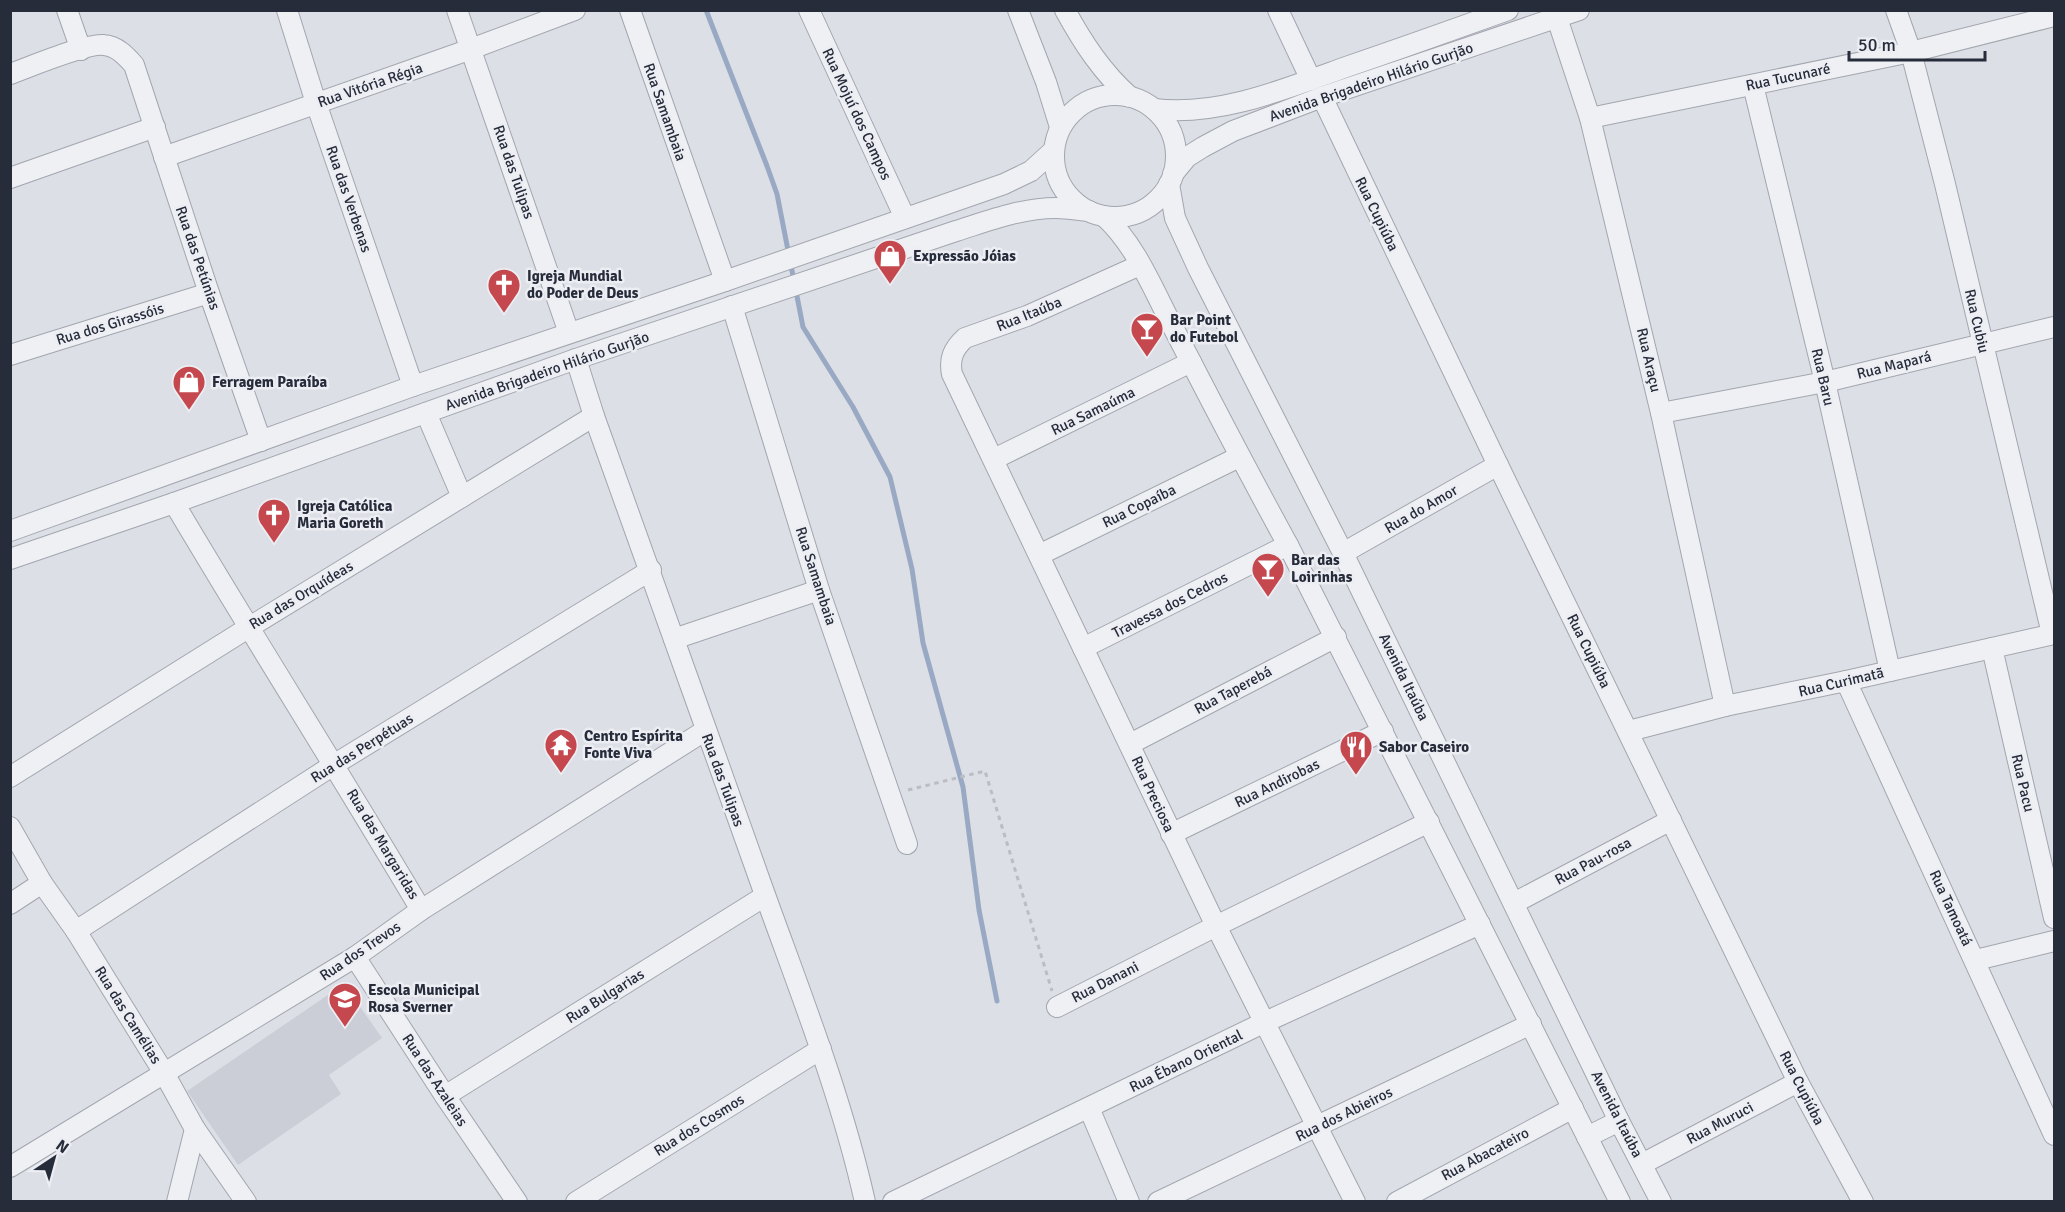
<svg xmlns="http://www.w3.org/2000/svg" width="2065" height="1212" viewBox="0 0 2065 1212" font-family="Signika,sans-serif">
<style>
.built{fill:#cbced7}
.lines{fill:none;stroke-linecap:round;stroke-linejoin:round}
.stream{stroke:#99a9c4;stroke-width:5}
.minor-casing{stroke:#a2a6af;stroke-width:22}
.path{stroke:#bbbdc4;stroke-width:3;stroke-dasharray:4.5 4.5;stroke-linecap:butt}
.minor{stroke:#eff0f4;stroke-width:20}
.labels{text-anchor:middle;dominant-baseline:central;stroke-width:5;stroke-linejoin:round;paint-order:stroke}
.street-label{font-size:15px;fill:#272c3b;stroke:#eceef3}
.poi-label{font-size:15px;font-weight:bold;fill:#272c3b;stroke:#eceef3;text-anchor:start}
</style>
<rect width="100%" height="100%" fill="#dcdfe5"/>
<path class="built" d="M344 984 382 1038 329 1075 341 1094 238 1165 187 1091Z"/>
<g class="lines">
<path class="stream" d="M706 10 767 166 777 194 803 327 853 407 890 477 912 569 923 643 963 787 979 910 997 1001"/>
<g class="minor-casing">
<g id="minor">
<path d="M67 10 81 50"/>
<path d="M287 10 316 103 413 386"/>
<path d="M457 10 569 333"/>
<path d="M630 10 725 281"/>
<path d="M809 10 905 218"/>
<path d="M1018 10 1046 82 1060 127"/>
<path d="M1065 10C1083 43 1102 72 1130 97"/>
<path d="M1278 10 1311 80"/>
<path d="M1896 10 1911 52 1945 184 2052 634"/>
<path d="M1557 18 1590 118 1661 413 1725 706"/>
<path d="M10 74C30 67 86 43 104 45 117 46 126 56 134 65L209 293 261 441"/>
<path d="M1753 85 1825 382 1890 671"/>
<circle cx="1115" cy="156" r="61"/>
<path d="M1322 97 1498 465 1798 1082 1863 1202"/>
<path d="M1154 109C1219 117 1288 88 1349 66 1402 48 1455 29 1508 10"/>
<path d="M1590 118 1911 52 2054 16"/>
<path d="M164 157 471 49 575 10"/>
<path d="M1173 174 1187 157 1203 147 1233 131 1322 97 1579 10"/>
<path d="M10 178 155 127"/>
<path d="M1169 184 1175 218 1198 268 1343 553 1619 1121 1661 1202"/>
<path d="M1104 216C1137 246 1154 292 1175 331 1212 403 1249 474 1288 545L1620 1202"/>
<path d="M1140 265 1027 316 965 338C953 349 949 359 952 374L1216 926 1355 1202"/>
<path d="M732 306 819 590 907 844"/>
<path d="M10 355 209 293"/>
<path d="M576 359 594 416C650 570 704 724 759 878 797 985 840 1090 865 1202"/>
<path d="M426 413 462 497"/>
<path d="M1661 413 1825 382 2054 327"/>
<path d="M994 459 1191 362"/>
<path d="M174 503C255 640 340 773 421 910"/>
<path d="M10 531 413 386 725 281 1004 184 1031 171 1054 150"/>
<path d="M1343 553 1498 465"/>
<path d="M1039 555 1239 457"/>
<path d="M10 559 174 503 576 359 956 231C988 221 1021 208 1056 208 1067 208 1078 210 1089 211"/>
<path d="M674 639 819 590"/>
<path d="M1083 648 1288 545"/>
<path d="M1992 648 2054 918"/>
<path d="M1846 681 2054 1135"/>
<path d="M1629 731 1725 706 1846 681 2054 634"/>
<path d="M1130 744 1336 637"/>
<path d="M10 777 248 628 594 416"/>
<path d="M10 827 42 883 76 931 164 1073 195 1129 246 1202"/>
<path d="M1171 834 1383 731"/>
<path d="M1514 903 1671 820"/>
<path d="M10 904 42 883"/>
<path d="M76 931 335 764 651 570"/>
<path d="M355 957 445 1096 517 1202"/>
<path d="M1976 960 2054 941"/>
<path d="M1057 1007 1216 926 1429 822"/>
<path d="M445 1096 765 896"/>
<path d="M1089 1108 1129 1202"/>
<path d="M1587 1137 1619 1121"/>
<path d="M1642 1164 1798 1082"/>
<path d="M10 1167 355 957 421 910 706 730"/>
<path d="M177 1202 195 1129"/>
<path d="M576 1202 821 1049"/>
<path d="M893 1202 1263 1023 1480 924"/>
<path d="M1158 1202 1531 1024"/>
<path d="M1397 1202 1573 1108"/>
</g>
</g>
<path class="path" d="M908 790 985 771 1052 991"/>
<use href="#minor" class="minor"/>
</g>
<defs>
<g id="shop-pin" transform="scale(1.725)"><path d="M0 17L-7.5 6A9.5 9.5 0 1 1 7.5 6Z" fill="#c4484d" stroke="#eceef3"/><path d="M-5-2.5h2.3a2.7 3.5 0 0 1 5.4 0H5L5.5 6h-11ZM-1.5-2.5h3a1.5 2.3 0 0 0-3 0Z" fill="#fff"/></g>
<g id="church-pin" transform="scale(1.725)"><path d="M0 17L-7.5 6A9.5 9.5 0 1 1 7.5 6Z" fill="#c4484d" stroke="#eceef3"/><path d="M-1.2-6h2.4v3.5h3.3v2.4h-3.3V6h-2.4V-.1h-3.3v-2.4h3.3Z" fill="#fff"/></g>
<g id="bar-pin" transform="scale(1.725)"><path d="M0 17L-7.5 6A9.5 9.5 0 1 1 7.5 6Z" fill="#c4484d" stroke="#eceef3"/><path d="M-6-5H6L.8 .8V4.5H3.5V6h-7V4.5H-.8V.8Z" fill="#fff"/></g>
<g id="temple-pin" transform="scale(1.725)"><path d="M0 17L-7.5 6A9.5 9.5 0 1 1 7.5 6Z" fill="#c4484d" stroke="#eceef3"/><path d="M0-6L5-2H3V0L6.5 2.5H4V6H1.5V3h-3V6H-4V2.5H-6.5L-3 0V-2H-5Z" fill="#fff"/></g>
<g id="restaurant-pin" transform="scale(1.725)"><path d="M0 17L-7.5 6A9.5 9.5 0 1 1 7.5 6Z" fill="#c4484d" stroke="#eceef3"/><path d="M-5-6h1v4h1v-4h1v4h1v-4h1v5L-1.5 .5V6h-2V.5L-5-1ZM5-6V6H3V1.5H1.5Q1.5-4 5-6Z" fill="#fff"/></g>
<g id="school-pin" transform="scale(1.725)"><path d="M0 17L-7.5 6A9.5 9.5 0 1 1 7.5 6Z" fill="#c4484d" stroke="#eceef3"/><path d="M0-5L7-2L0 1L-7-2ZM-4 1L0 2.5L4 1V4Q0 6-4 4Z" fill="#fff"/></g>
</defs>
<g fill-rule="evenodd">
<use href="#shop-pin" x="890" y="256"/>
<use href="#church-pin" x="504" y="285"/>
<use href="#bar-pin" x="1147" y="329"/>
<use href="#shop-pin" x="189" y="382"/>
<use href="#church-pin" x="274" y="515"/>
<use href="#bar-pin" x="1268" y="569"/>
<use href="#temple-pin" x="561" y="745"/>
<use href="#restaurant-pin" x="1356" y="747"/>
<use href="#school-pin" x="345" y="999"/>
</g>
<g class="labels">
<g class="street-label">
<text transform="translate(1788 77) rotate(-12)">Rua Tucunaré</text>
<text transform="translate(1371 82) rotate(-19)">Avenida Brigadeiro Hilário Gurjão</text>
<text transform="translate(370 85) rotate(-19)">Rua Vitória Régia</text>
<text transform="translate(665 112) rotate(71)">Rua Samambaia</text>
<text transform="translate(857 114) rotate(65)">Rua Mojuí dos Campos</text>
<text transform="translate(514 172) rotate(71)">Rua das Tulipas</text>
<text transform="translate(349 199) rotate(71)">Rua das Verbenas</text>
<text transform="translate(1377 214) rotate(64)">Rua Cupiúba</text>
<text transform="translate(198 258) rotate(71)">Rua das Petúnias</text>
<text transform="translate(1029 314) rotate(-22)">Rua Itaúba</text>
<text transform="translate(1977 321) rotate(77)">Rua Cubiu</text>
<text transform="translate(110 324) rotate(-17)">Rua dos Girassóis</text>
<text transform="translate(1649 360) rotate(77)">Rua Araçu</text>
<text transform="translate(1894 365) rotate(-14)">Rua Mapará</text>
<text transform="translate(547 371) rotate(-19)">Avenida Brigadeiro Hilário Gurjão</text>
<text transform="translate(1823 377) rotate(77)">Rua Baru</text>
<text transform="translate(1093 411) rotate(-26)">Rua Samaúma</text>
<text transform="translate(1139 506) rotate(-26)">Rua Copaíba</text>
<text transform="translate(1421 509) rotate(-30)">Rua do Amor</text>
<text transform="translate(816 576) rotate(72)">Rua Samambaia</text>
<text transform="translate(301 595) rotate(-31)">Rua das Orquídeas</text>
<text transform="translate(1170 605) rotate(-27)">Travessa dos Cedros</text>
<text transform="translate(1589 651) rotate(64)">Rua Cupiúba</text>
<text transform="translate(1404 677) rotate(64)">Avenida Itaúba</text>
<text transform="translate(1841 682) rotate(-13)">Rua Curimatã</text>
<text transform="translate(1233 690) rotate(-28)">Rua Taperebá</text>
<text transform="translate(362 748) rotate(-32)">Rua das Perpétuas</text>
<text transform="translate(723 780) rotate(70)">Rua das Tulipas</text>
<text transform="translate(1277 783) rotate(-26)">Rua Andirobas</text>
<text transform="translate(2023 783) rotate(77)">Rua Pacu</text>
<text transform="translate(1153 794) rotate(65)">Rua Preciosa</text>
<text transform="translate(383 844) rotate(59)">Rua das Margaridas</text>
<text transform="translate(1593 861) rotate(-28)">Rua Pau-rosa</text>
<text transform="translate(1951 908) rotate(65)">Rua Tamoatá</text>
<text transform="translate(360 951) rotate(-34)">Rua dos Trevos</text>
<text transform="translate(1105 982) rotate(-27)">Rua Danani</text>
<text transform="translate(605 996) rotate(-32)">Rua Bulgarias</text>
<text transform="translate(128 1015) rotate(58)">Rua das Camélias</text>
<text transform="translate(1186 1061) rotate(-26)">Rua Ébano Oriental</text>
<text transform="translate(435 1080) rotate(57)">Rua das Azaleias</text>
<text transform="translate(1802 1088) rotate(63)">Rua Cupiúba</text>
<text transform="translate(1344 1114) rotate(-26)">Rua dos Abieiros</text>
<text transform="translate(1617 1114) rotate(63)">Avenida Itaúba</text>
<text transform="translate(1720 1123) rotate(-28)">Rua Muruci</text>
<text transform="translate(699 1125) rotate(-32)">Rua dos Cosmos</text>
<text transform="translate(1485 1154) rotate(-28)">Rua Abacateiro</text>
</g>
<g class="poi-label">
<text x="913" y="256">Expressão Jóias</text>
<text x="527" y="276">Igreja Mundial<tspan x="527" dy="17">do Poder de Deus</tspan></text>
<text x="1170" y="320">Bar Point<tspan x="1170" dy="17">do Futebol</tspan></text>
<text x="212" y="382">Ferragem Paraíba</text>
<text x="297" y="506">Igreja Católica<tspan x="297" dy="17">Maria Goreth</tspan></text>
<text x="1291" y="560">Bar das<tspan x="1291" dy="17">Loirinhas</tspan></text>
<text x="584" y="736">Centro Espírita<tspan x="584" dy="17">Fonte Viva</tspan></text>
<text x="1379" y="747">Sabor Caseiro</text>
<text x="368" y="990">Escola Municipal<tspan x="368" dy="17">Rosa Sverner</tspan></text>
</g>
</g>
<rect width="2065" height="1212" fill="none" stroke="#272c3b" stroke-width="24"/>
<g transform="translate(54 1158) rotate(36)" stroke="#eceef3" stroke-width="4.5" paint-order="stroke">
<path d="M0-4.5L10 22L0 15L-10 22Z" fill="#272c3b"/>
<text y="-9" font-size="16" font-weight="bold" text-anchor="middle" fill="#272c3b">N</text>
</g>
<path d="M1849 51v9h136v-9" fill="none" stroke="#272c3b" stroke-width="3"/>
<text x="1858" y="51" font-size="18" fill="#272c3b" stroke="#eceef3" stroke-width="4.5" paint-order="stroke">50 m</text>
</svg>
